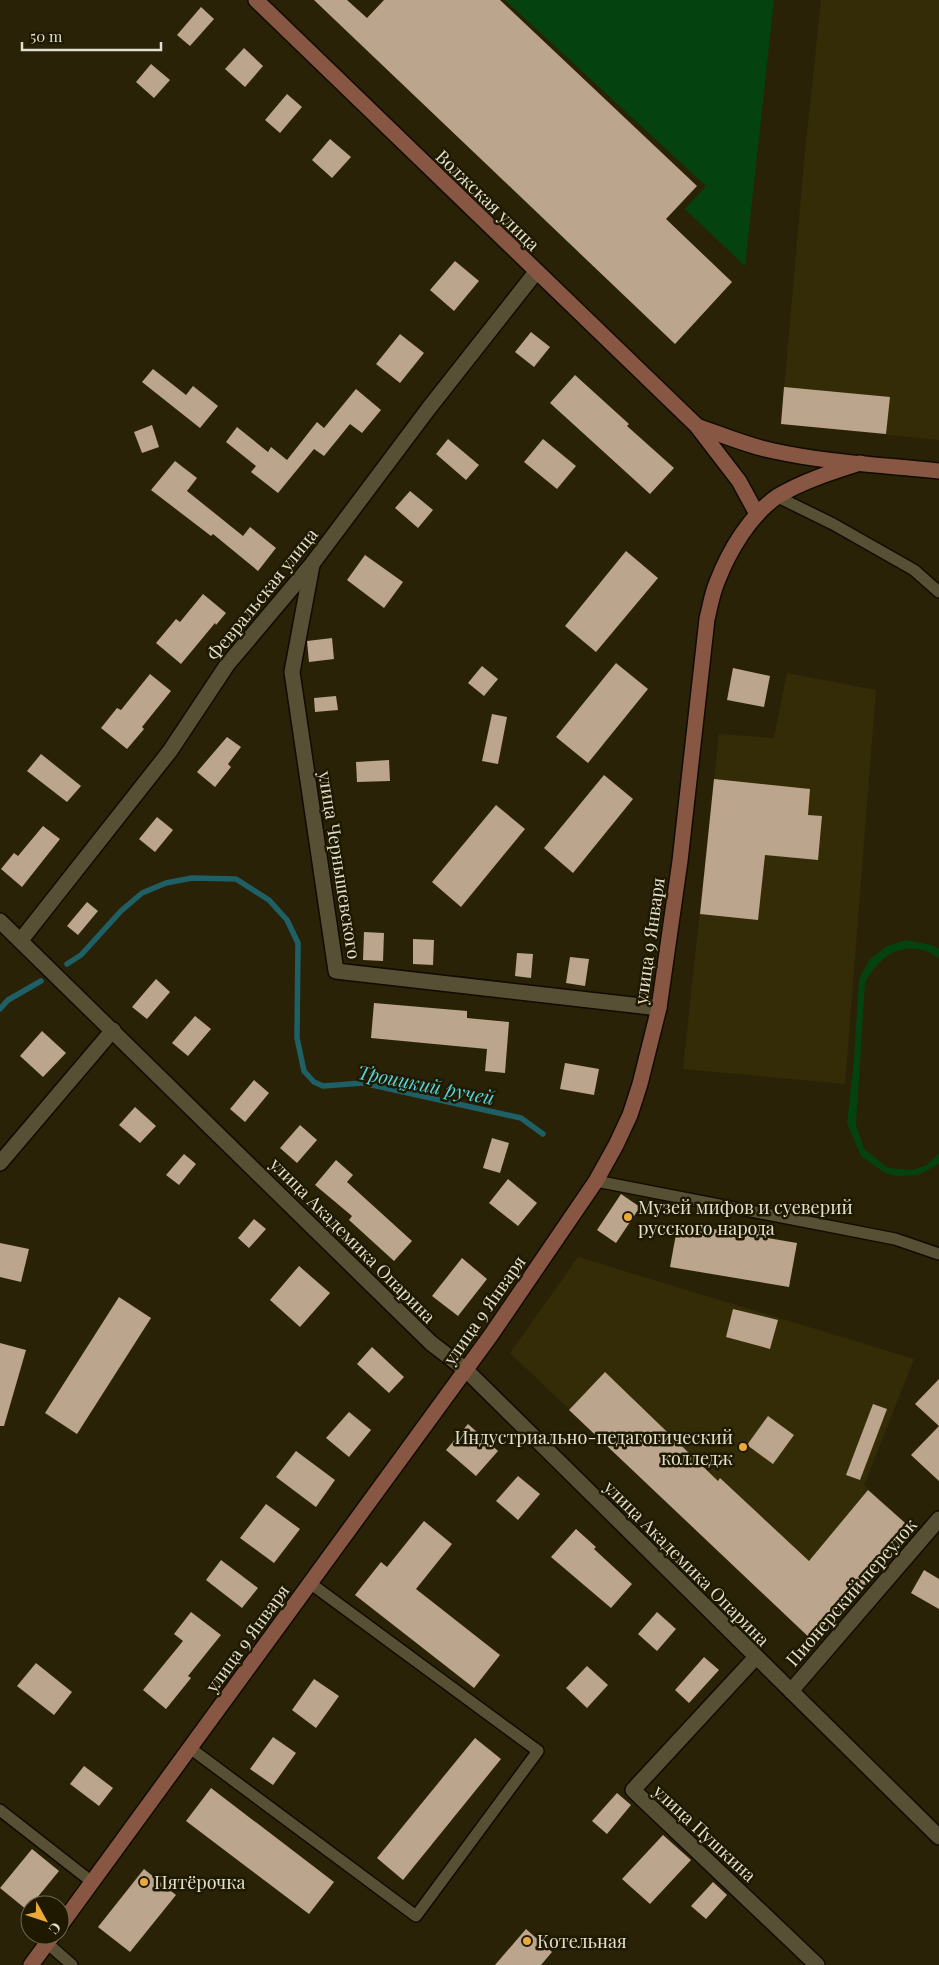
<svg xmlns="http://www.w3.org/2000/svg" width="939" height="1965" viewBox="0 0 939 1965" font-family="'Playfair Display',serif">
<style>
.built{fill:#342c07}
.garden{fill:#04430f}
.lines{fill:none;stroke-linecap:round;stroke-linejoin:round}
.stream{stroke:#1e6065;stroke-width:5.5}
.building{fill:#bca58d}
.lane-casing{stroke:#110b00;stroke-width:14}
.street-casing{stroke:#110b00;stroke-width:18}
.secondary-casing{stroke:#110b00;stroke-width:18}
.lane{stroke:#575034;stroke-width:11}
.street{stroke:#575034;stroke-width:15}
.secondary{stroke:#885744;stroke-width:15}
.poi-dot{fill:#eaaa39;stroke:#1f1900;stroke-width:2}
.labels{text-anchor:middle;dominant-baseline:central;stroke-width:5;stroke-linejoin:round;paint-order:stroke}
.street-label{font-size:18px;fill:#e3dfcf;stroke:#1f1900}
.poi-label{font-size:18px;fill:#e3dfcf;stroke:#1f1900;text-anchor:start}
.water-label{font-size:19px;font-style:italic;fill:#56d5de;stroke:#1f1900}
</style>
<rect width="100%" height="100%" fill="#292207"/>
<g class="built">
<path d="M821 0H939V440L781 424 804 163Z"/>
<path d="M787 673 876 690 845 1084 683 1069 719 734 774 738Z"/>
<path d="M578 1257 914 1359 864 1485 913 1530 815 1643 510 1353Z"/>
</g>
<g class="garden">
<path d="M505 0H774L745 266 685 209 706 186Z"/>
<path d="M906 940 932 945 939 949V958C908 937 880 953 865 983L856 1125 864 1149 888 1168 913 1170 927 1165 939 1153V1164L918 1175 896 1176 885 1173 861 1156 847 1123 854 1061 859 979 870 959 887 946Z"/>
</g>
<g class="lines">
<g class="stream">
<path d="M67 964 81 955 121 911 142 893 166 883 192 878 236 879 269 900 287 920 298 943 297 1038 304 1071 314 1082 323 1086 363 1083 521 1118 543 1134"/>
<path d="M0 1009 8 1000 41 981"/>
</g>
</g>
<g class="building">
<path d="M314 0H347L367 18 384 0H500L697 186 666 219 732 282 675 344Z"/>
<path d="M201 7 214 19 190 46 177 35Z"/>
<path d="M244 48 263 66 245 87 225 69Z"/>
<path d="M151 64 170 80 154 98 136 82Z"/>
<path d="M287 94 302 107 280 133 265 120Z"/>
<path d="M330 139 351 157 332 178 312 160Z"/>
<path d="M455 261 479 281 454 311 430 290Z"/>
<path d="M531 332 550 347 534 367 515 352Z"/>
<path d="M400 334 424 353 400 383 376 364Z"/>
<path d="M153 369 186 395 193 386 218 406 200 428 142 382Z"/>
<path d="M575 375 629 424 627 426 674 468 650 494 550 403Z"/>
<path d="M784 387 890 397 886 434 781 424Z"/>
<path d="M356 389 381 410 362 433 350 424 324 456 314 449 278 493 251 472 256 466 226 442 237 427 268 452 271 447 287 460 317 422 324 428Z"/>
<path d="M152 425 159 447 142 453 134 432Z"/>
<path d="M448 439 479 465 466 480 436 454Z"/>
<path d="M543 439 576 466 557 489 524 462Z"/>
<path d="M175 461 197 478 187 491 243 536 250 527 276 548 258 571 213 534 211 536 151 490Z"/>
<path d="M410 491 433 510 418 528 395 508Z"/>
<path d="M626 551 658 578 596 652 565 626Z"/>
<path d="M365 555 403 582 384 608 347 580Z"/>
<path d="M203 594 226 613 216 625 215 623 181 664 156 643 176 619 180 622Z"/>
<path d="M332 638 334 659 309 662 307 641Z"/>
<path d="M616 663 648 689 588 763 556 737Z"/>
<path d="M482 666 498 679 484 696 468 683Z"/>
<path d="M733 668 770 676 764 707 727 700Z"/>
<path d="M150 674 171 691 142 727 144 729 127 749 101 728 117 708 121 710Z"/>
<path d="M336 696 338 710 315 712 314 698Z"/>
<path d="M492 714 507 717 498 764 482 761Z"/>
<path d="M227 737 241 747 228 764 231 767 215 787 197 772Z"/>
<path d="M41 754 81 786 67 802 27 771Z"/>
<path d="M389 760 390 781 357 782 356 762Z"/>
<path d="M604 775 633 799 573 873 544 848Z"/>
<path d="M714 779 810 789 808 815 822 816 818 860 765 855 758 920 700 914Z"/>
<path d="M496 805 525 829 461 907 432 882Z"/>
<path d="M157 817 173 830 155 852 139 839Z"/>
<path d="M43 826 60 839 22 887 1 869 14 853 18 856Z"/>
<path d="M87 902 98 911 78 935 67 926Z"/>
<path d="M364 932 384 933 383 961 363 960Z"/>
<path d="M413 939 434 940 433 965 413 964Z"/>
<path d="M517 953 533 954 531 978 515 976Z"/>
<path d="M570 957 589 959 585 986 566 983Z"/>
<path d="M156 979 170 992 147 1019 132 1007Z"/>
<path d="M374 1003 467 1011V1018L509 1022 505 1073 485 1071 487 1049 371 1038Z"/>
<path d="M195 1016 211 1029 188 1056 172 1043Z"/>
<path d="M42 1031 66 1053 43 1077 20 1056Z"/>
<path d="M565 1063 599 1069 594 1095 560 1089Z"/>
<path d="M254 1080 269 1093 245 1122 230 1109Z"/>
<path d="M135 1107 156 1126 140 1143 119 1125Z"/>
<path d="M300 1125 317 1140 297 1163 280 1148Z"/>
<path d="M492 1138 509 1143 500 1173 483 1168Z"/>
<path d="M184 1154 196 1164 179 1185 166 1175Z"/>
<path d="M336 1160 353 1175 347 1182 412 1241 394 1261 349 1220 352 1216 315 1185Z"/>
<path d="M508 1179 537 1203 518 1226 489 1203Z"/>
<path d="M621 1194 640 1207 616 1243 597 1230Z"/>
<path d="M254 1219 266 1229 249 1248 238 1238Z"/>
<path d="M678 1223 797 1243 789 1287 670 1267Z"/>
<path d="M0 1243 29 1249 21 1282 0 1277Z"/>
<path d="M462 1258 487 1279 458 1316 432 1296Z"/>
<path d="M299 1266 330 1293 300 1327 270 1300Z"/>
<path d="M119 1297 151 1318 77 1434 45 1413Z"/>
<path d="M733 1309 778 1320 770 1349 726 1337Z"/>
<path d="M0 1343 26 1350 4 1426H0Z"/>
<path d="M372 1347 404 1377 389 1393 357 1364Z"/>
<path d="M605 1372 718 1481 720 1478 809 1561 868 1490 913 1530 815 1643 569 1410Z"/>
<path d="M939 1379V1481L911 1455 939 1426 915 1404Z"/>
<path d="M873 1404 887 1409 860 1480 846 1475Z"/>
<path d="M349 1412 371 1430 349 1457 326 1438Z"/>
<path d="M768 1416 794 1435 773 1464 747 1445Z"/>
<path d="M468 1424 498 1451 476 1476 446 1450Z"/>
<path d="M296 1451 335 1480 316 1507 276 1477Z"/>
<path d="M518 1476 540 1494 518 1520 496 1501Z"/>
<path d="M266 1504 300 1529 274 1563 240 1538Z"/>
<path d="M424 1521 452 1544 416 1589 500 1655 474 1688 355 1595 381 1562 387 1567Z"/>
<path d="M576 1529 596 1547 594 1549 632 1584 611 1608 551 1557Z"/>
<path d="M221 1560 258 1588 242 1608 206 1580Z"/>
<path d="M924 1570 939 1579V1609L911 1593Z"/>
<path d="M191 1612 221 1635 188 1676 191 1678 166 1709 143 1690 183 1641 174 1634Z"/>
<path d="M657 1612 676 1629 657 1651 638 1634Z"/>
<path d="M704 1657 719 1670 689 1703 675 1690Z"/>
<path d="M36 1663 72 1692 54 1715 17 1686Z"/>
<path d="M587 1666 608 1685 587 1708 566 1688Z"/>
<path d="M314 1679 339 1696 316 1728 292 1710Z"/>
<path d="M273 1737 296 1753 273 1785 250 1769Z"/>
<path d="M475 1738 501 1759 403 1880 377 1858Z"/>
<path d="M84 1766 113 1788 99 1806 70 1784Z"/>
<path d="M211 1788 334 1882 309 1914 186 1821Z"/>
<path d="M617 1793 631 1805 607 1834 592 1821Z"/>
<path d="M663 1835 691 1860 650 1904 622 1879Z"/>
<path d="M32 1849 59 1871 27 1910 0 1888Z"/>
<path d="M144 1869 176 1895 130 1952 98 1927Z"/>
<path d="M713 1882 727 1895 706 1919 691 1906Z"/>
<path d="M526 1929 552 1952 541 1965H495Z"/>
</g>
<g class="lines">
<g class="lane-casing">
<g id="lane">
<path d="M778 497 833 524 914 570 939 592"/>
<path d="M596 1181 895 1239 939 1254"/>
<path d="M190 1748 416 1916 538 1751 310 1583"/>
<path d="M0 1810 92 1882"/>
<path d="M47 1943 72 1965"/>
</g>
</g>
<g class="street-casing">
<g id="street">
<path d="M312 565 292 672 336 971 659 1008"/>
<path d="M0 921 431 1343 466 1370 939 1837"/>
<path d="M21 940 170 751 227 665 312 564 429 408 536 272"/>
<path d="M0 1163 113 1030"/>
<path d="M756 1657 633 1790 817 1965"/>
<path d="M791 1691 939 1519"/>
</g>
</g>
<g class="secondary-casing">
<g id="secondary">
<path d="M256 0 696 425 739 481 757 514"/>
<path d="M697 426C723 435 748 446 774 451 828 463 884 465 939 471"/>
<path d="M60 1926 491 1335 596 1181 616 1145 630 1115 640 1084 659 1008 680 861 707 619C710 607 712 594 717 582 729 551 750 515 778 496 803 481 832 472 860 463"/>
<path d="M31 1965 53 1935"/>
</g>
</g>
<use href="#lane" class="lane"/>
<use href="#street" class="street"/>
<use href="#secondary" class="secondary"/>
</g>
<g class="poi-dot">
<circle cx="628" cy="1217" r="5"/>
<circle cx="743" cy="1447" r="5"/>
<circle cx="144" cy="1882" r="5"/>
<circle cx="527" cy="1941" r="5"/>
</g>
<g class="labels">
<g class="street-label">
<text transform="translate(488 200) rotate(44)">Волжская улица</text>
<text transform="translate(262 594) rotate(-51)">Февральская улица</text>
<text transform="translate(340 865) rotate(81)">улица Чернышевского</text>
<text transform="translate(649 941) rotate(-82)">улица 9 Января</text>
<text transform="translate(353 1240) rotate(45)">улица Академика Опарина</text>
<text transform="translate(484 1310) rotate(-55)">улица 9 Января</text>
<text transform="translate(687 1563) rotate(45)">улица Академика Опарина</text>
<text transform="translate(851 1592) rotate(-49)">Пионерский переулок</text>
<text transform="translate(247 1638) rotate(-54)">улица 9 Января</text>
<text transform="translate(705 1833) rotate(43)">улица Пушкина</text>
</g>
<g class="poi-label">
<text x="638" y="1207">Музей мифов и суеверий<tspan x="638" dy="21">русского народа</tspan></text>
<text x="733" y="1437" text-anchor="end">Индустриально-педагогический<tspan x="733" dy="21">колледж</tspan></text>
<text x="154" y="1882">Пятёрочка</text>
<text x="537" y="1941">Котельная</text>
</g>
<g class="water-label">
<text transform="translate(426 1084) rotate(11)">Троицкий ручей</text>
</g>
</g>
<g transform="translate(45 1920) rotate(130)"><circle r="24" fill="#1f1900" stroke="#6d6853"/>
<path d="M0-4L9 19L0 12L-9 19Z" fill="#eaaa39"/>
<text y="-8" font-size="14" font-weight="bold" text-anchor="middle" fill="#e3dfcf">С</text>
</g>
<path d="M22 42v8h139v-8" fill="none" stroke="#e3dfcf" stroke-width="2.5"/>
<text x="30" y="42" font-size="15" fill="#e3dfcf" stroke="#1f1900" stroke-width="4" paint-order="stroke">50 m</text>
</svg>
